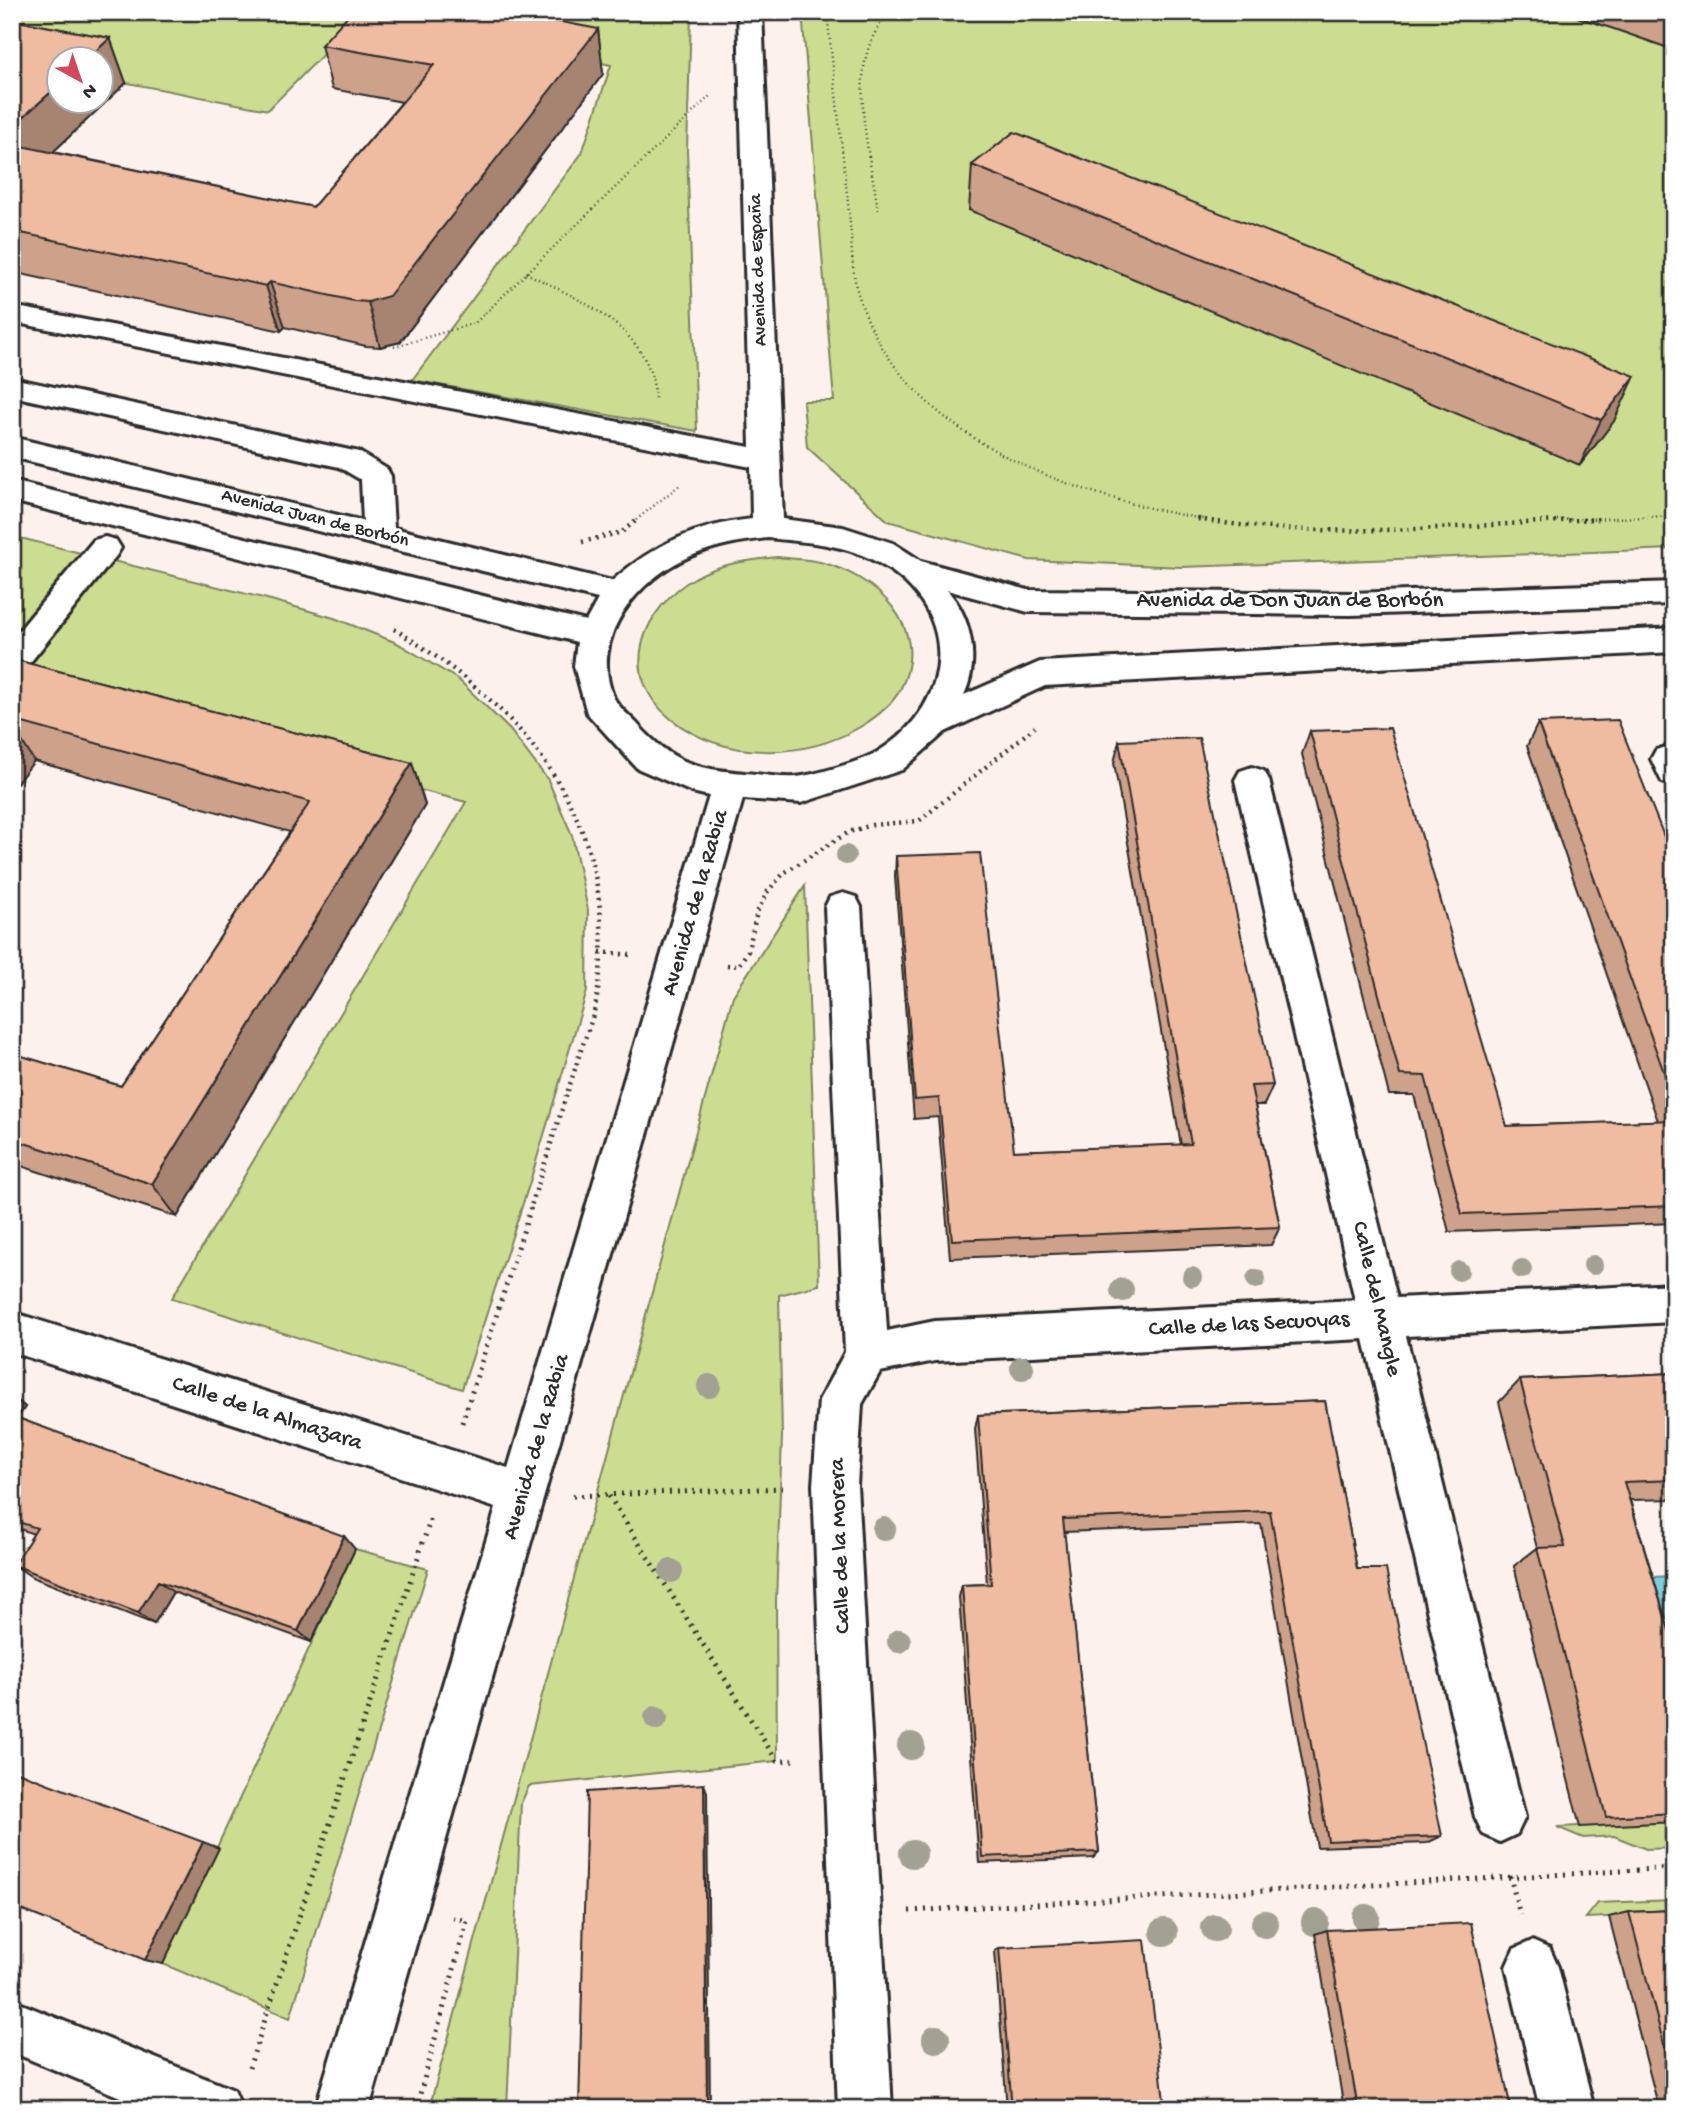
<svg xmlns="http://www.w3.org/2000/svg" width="1686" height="2121" viewBox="0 0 1686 2121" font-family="'Gochi Hand',sans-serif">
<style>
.green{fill:#ccdd91;stroke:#7c845e;stroke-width:2}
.water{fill:#7eccdc;stroke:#5d8c95;stroke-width:2}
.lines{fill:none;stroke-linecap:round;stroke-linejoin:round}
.minor-casing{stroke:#2b2b2b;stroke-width:6}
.path-far2{stroke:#2b2b2b;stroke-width:2.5;stroke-dasharray:1 3.5;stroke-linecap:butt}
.path-far1{stroke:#2b2b2b;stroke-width:4.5;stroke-dasharray:2 5;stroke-linecap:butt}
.path{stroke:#2b2b2b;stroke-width:5;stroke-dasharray:2 6;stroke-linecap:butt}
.minor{fill:#fff;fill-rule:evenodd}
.tree{fill:#a3a193}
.wall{fill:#cea18a;stroke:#2b2b2b;stroke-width:2}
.shaded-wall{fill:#a78371;stroke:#2b2b2b;stroke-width:2}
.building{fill:#efbba1;stroke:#2b2b2b;stroke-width:2}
.labels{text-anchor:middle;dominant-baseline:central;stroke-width:5;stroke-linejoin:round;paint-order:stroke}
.far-street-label{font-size:19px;fill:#2b2b2b;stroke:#fff}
.street-label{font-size:23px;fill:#2b2b2b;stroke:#fff}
</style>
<rect width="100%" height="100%" fill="#fcf1ec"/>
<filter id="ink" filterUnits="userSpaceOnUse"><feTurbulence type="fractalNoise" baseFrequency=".0143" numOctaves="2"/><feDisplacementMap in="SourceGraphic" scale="14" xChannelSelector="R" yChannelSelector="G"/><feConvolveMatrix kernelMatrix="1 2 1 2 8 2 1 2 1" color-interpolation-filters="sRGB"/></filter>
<g filter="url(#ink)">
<g class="green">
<path d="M17 12H691L687 150 697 431 412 380 582 153 611 65 364 13 268 110 102 78V60L12 61V15Z"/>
<path d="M802 12H1674V549L1182 567 1029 560 888 521 807 447 803 401H834Z"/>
<path d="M12 536 271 600 334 618 397 643 459 680 510 730 548 780 572 835 588 910 587 991 529 1185 462 1389 172 1298 466 802 12 684Z"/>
<path d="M778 557C792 559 807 559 820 562 876 576 931 627 901 688 893 704 875 718 860 727 803 760 724 761 671 719 615 674 643 607 696 577 721 563 750 560 778 557Z"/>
<path d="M805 886 819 1285 779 1295 782 1437 776 1602 777 1761 529 1786 521 1803 507 2109H429L733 996Z"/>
<path d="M355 1549 428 1569 290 2018 163 1964Z"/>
<path d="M1674 1822V1848L1646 1849 1614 1836 1583 1838 1557 1827Z"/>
<path d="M1674 1900V1914L1586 1918 1598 1903Z"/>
</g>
<path class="water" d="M1674 1576V1617H1662L1650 1577Z"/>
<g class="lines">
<g class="minor-casing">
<g id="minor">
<path d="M738 12H762L783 519 843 527 893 543 921 561 1028 590 1351 593 1674 582V604L1351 615 1028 612 947 590C972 617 980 662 964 695L1040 662 1674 628V652L1045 686 945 732 902 770 801 803 743 799 369 2109H315L496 1508 12 1352V1312L508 1468 709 796 692 792 637 768 587 713 574 666 577 642 12 501V481L586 621 598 599 12 457V437L363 521 361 480 339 467 12 396V378L359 452 387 469 391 476 394 528 612 581C654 544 697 525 752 519L751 467 12 322V306L750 447ZM768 538C803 542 839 543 871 559 959 602 960 700 879 751 863 761 823 772 803 776 786 780 763 774 745 773 696 769 673 763 639 726 631 717 619 708 614 698 588 638 638 578 691 556 716 545 741 541 768 538Z"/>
<path d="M105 537 116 540 121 548 116 556 24 670 12 674V639L94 540Z"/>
<path d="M1668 746 1674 748V786L1662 782 1651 759 1656 750Z"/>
<path d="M1252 767 1264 771 1269 780 1397 1298 1674 1284V1322L1406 1336 1525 1817 1517 1834 1500 1842 1483 1834 1475 1817 1364 1339 935 1361 880 1372 862 1404 857 1485 892 2109H838L813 1485 819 1400 845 1352 825 907 830 897 843 893 856 897 861 907 887 1331 935 1321 1355 1300 1235 780 1240 771Z"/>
<path d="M1532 1941 1550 1949 1558 1967 1594 2109H1540L1506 1967 1514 1949Z"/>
<path d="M12 2000 234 2090 242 2109H149L12 2052Z"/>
</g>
</g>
<g class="path-far2">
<path d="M827 12C834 79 842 146 849 213 852 239 851 272 859 297 906 441 1073 496 1208 520"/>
<path d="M878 210C871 162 852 90 870 44 874 32 882 22 889 12"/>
<path d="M526 273C581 300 654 330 655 400"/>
<path d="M394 347 475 323 710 96"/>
<path d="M636 520 681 484"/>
<path d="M1557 520 1674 516"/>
</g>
<g class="path-far1">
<path d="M1198 519C1331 542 1469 524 1603 519"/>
<path d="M582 542 622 532 638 519"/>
<path d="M394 629C532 713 623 826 597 997 594 1019 583 1041 577 1063 561 1111 546 1160 530 1209"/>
<path d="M600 952 631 955"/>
<path d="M727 965 738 966 748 951 757 912 768 891 784 873 849 832 872 825 919 821 1035 727"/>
</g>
<g class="path">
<path d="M462 1423 531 1207"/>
<path d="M573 1496 784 1488"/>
<path d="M609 1496 777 1761 794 1760"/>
<path d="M1510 1876 1520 1915"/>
<path d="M909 1911 1674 1868"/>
<path d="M249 2068 431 1518"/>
<path d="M416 2109 467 1921 453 1918"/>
</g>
<use href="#minor" class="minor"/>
</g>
<g class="tree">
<circle cx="846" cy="855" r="10"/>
<circle cx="1593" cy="1265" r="10"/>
<circle cx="1522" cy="1269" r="10"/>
<circle cx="1459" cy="1271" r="10"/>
<circle cx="1192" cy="1277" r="10"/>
<circle cx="1256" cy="1279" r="10"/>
<circle cx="1122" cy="1290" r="12"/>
<circle cx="1022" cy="1368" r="12"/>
<circle cx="709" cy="1386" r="12"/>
<circle cx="884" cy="1529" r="12"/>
<circle cx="671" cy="1571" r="12"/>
<circle cx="899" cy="1641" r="12"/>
<circle cx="656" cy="1718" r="12"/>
<circle cx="911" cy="1746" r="14"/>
<circle cx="913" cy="1854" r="14"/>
<circle cx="1366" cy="1918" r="14"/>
<circle cx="1315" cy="1922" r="14"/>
<circle cx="1265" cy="1924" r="14"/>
<circle cx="1215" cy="1928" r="14"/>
<circle cx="1164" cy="1932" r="14"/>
<circle cx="936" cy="2039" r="14"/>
</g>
<g class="wall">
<path d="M1562 12H1674V50L1614 29Z"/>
<path d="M12 20 110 38 126 83 53 152 313 207 402 102 332 89 321 45 598 29 603 74 400 342 380 347 366 346 285 327 281 331 12 272Z"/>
<path d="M972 165 1614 421 1580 465 969 210Z"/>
<path d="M12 659 412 763 425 805 177 1217 12 1163V1053L121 1086 290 832 34 761 12 789Z"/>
<path d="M1538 723 1674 862V1223L1449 1232 1414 1095H1389L1302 754 1310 731 1507 1126 1658 1121 1527 746Z"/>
<path d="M1119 741 1273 1085 1264 1105H1255L1280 1227 1271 1245 950 1258 938 1117 914 1119 895 877 896 856 1014 1151 1181 1145 1114 763Z"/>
<path d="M1674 1373V1499L1630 1500 1674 1647V1822L1580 1827 1514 1566 1537 1548 1499 1402 1520 1380Z"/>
<path d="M12 1396 25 1407 18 1418 355 1549 311 1642 173 1592 154 1624 32 1577 14 1565 34 1534 12 1526Z"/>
<path d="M1325 1401 1357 1569 1442 1836 1427 1843 1317 1847 1261 1524 1064 1532 1099 1852 1093 1858 979 1863 959 1597 962 1585 987 1584 975 1429 978 1415Z"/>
<path d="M1674 1910V2109H1659L1609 1917 1629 1912Z"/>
<path d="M1327 1930 1511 2109H1344L1315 1934Z"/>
<path d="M999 1948 1165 2109H1007L995 1951Z"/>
</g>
<g class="shaded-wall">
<path d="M598 29 603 74 400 342 380 347 368 302Z"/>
<path d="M110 38 126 83 17 186 12 175V127L60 84V102H102V60H86Z"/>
<path d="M270 282 285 327 281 331 266 286Z"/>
<path d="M1635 376 1614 421 1580 465 1601 420Z"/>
<path d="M12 725 34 761 12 789Z"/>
<path d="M412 763 425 805 177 1217 152 1184Z"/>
<path d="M12 1396 25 1407 13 1424H12Z"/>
<path d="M344 1536 355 1549 311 1642 298 1631Z"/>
<path d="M158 1581 173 1592 154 1624 138 1613Z"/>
<path d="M704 1784 707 1792 710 2109H707Z"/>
<path d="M203 1842 219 1848 163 1964 145 1960Z"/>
</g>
<g class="building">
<path d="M351 12H509L598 29 389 296 368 302 354 301 270 282 266 286 12 231V144L313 207 434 65 321 45Z"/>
<path d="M12 20 110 38 86 60H60V84L12 127Z"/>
<path d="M1014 132 1635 376 1601 420 972 165Z"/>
<path d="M12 659 412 763 152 1184 12 1139V1053L121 1086 310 802 12 720Z"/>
<path d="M1618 720 1674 862V1100L1538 723Z"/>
<path d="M1390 728 1507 1126 1674 1120V1206L1462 1214 1425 1076 1400 1075 1310 731Z"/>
<path d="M1199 738 1273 1085 1251 1086 1280 1227 952 1240 939 1098 915 1100 896 856 980 853 1014 1151 1191 1144 1119 741Z"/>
<path d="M1674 1373V1480L1624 1482 1674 1647V1813L1606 1817 1537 1548 1565 1547 1520 1380Z"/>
<path d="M1325 1401 1357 1569H1386L1442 1836 1328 1841 1270 1511 1063 1519 1099 1852 982 1857 962 1585 991 1584 978 1415Z"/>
<path d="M12 1416 344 1536 298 1631 158 1581 138 1613 14 1565 37 1528 12 1520Z"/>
<path d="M12 1770 203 1842 145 1960 12 1906Z"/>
<path d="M704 1784 707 2109H579L587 1792Z"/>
<path d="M1674 1910V2083L1629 1912Z"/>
<path d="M1471 1923 1511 2109H1358L1327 1930Z"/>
<path d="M1145 1940 1165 2109H1012L999 1948Z"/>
</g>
</g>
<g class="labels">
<g class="far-street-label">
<text transform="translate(759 270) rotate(-92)">Avenida de España</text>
<text transform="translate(315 519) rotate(14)">Avenida Juan de Borbón</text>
</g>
<g class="street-label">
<text x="1290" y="601">Avenida de Don Juan de Borbón</text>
<text transform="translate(696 903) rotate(-74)">Avenida de la Rabia</text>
<text transform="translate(1376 1299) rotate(77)">Calle del Mangle</text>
<text transform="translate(1249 1325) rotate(-3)">Calle de las Secuoyas</text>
<text transform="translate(267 1414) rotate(18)">Calle de la Almazara</text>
<text transform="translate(537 1447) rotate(-74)">Avenida de la Rabia</text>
<text transform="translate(841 1546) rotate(-92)">Calle de la Morera</text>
</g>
</g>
<rect width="1686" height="2121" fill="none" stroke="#fff" stroke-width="42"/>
<rect x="21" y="21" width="1644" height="2079" fill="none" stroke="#2b2b2b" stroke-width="2.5" filter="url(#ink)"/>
<g transform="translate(80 80) rotate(140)"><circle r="33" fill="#ffffff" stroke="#aaaaaa" stroke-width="2"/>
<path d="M0-5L12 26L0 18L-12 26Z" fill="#d1495b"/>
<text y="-10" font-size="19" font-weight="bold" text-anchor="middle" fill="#2b2b2b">N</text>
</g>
</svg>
